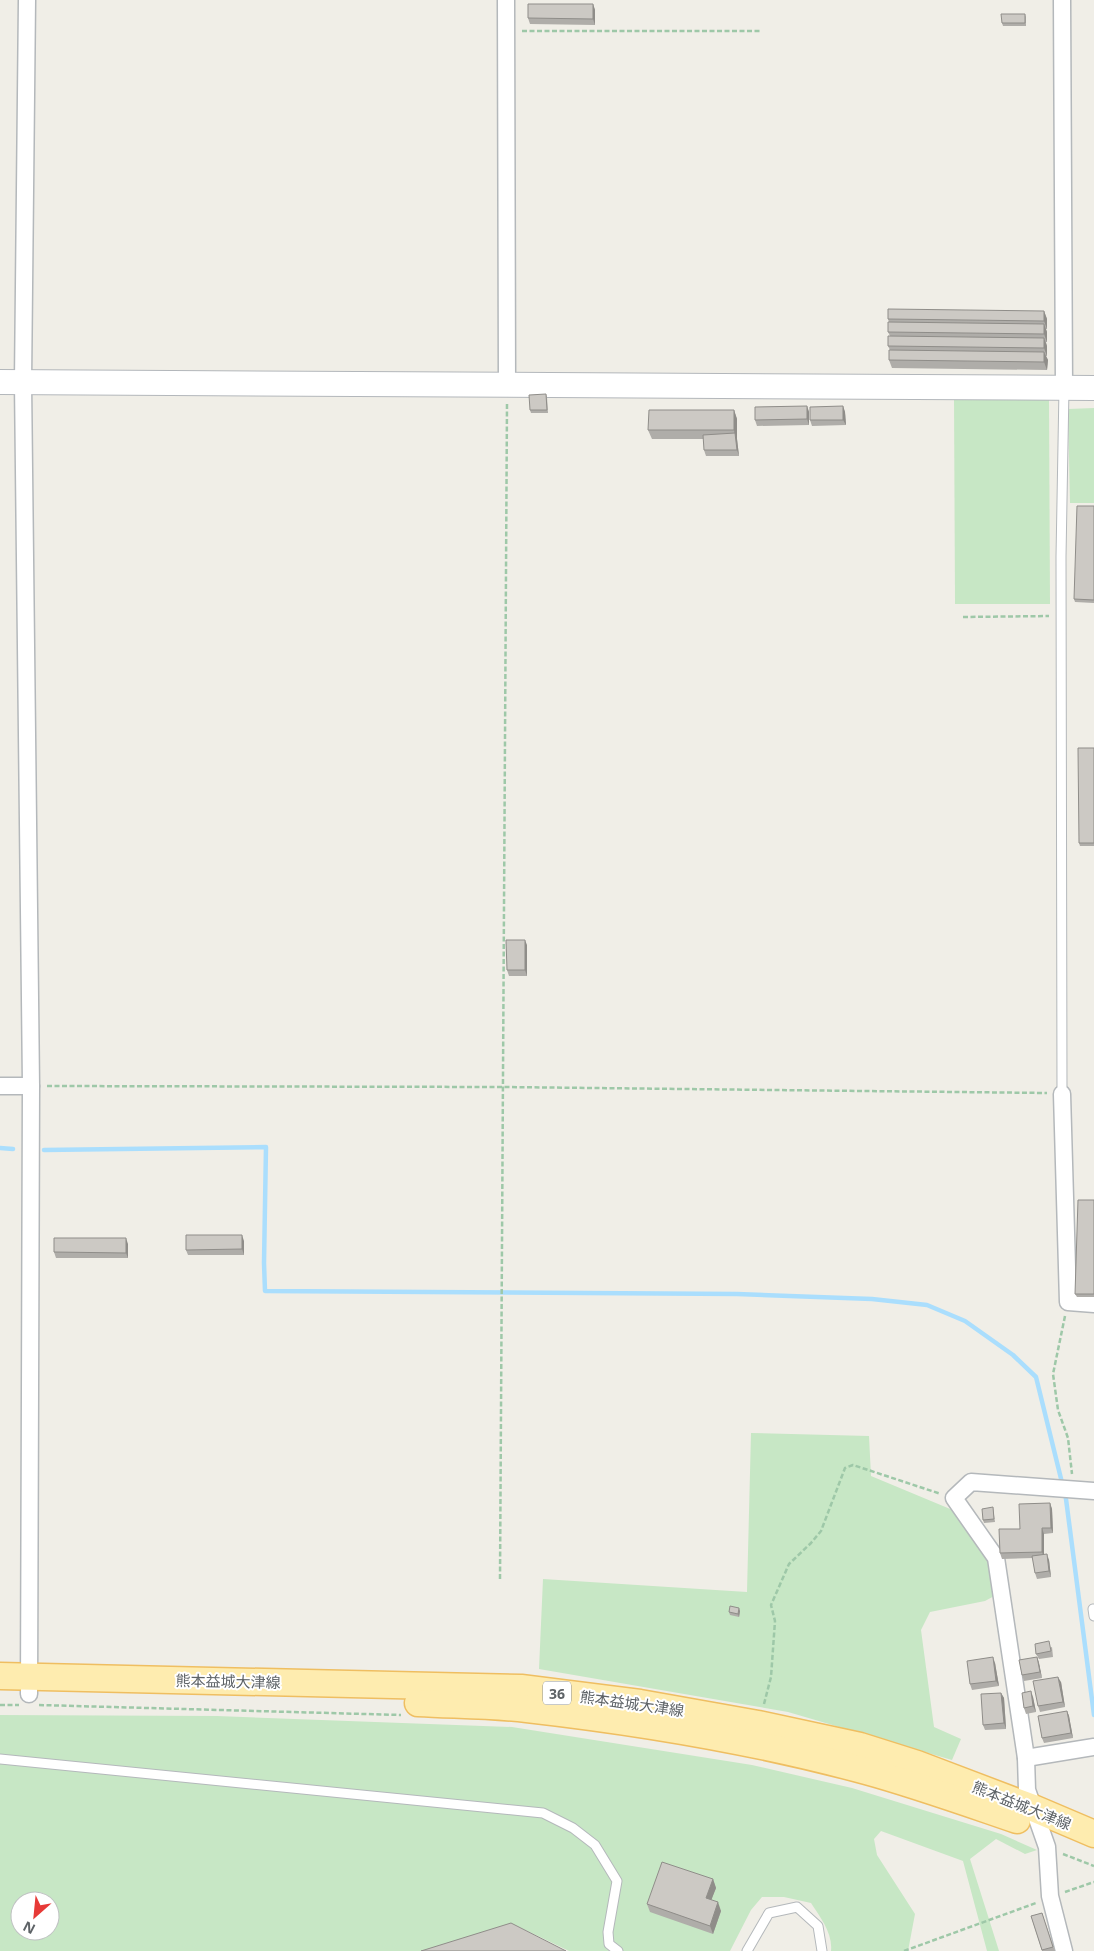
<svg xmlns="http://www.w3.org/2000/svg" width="1094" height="1951" viewBox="0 0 1094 1951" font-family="'Noto Sans','Noto Sans JP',sans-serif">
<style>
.green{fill:#c7e7c5;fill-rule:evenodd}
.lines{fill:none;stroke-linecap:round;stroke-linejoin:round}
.stream{stroke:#aadefd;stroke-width:4.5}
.lane-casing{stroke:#b4b8bb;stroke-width:11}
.street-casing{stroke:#b4b8bb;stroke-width:19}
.secondary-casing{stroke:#b3b7bb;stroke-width:26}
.primary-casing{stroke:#efbe61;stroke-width:29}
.path{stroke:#9ec8a8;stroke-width:2.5;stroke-dasharray:5 2.5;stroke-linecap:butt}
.lane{stroke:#fff;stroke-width:9}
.street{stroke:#fff;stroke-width:16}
.secondary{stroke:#fff;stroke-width:24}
.primary{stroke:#feecaf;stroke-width:26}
.wall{fill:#afada9}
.shaded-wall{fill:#8f8d89}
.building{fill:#ccc9c4;stroke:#8f8d89}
.labels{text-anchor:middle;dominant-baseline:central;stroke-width:4;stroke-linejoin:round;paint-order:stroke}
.shield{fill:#fff;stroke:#8e9295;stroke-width:1}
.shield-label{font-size:14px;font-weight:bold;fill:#5e6367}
.street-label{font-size:15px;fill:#5e6367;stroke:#fff}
</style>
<rect width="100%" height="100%" fill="#f0eee7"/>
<g class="green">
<path d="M954 399H1049L1050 604H955Z"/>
<path d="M1094 408V503H1070L1068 409Z"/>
<path d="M751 1433 869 1436 871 1476 955 1511 990 1558 996 1595 985 1601 930 1612 921 1630 934 1727 961 1739 952 1760 788 1712 539 1669 543 1579 747 1592Z"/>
<path d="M0 1715 217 1716 512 1727 752 1765 852 1788 1001 1834 1037 1850 1025 1854 996 1839 970 1859 999 1951H987L963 1861 881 1831 874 1839 877 1855 915 1914 908 1951H831C833 1933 820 1917 811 1903L784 1897H762L751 1910 730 1951H569L517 1926 443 1951H0ZM20 1901H50V1931H20Z"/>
</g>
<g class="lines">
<g class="stream">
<path d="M0 1148 13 1149"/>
<path d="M44 1150 266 1147 264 1263 265 1291 737 1294 872 1299 927 1305 965 1321 1013 1355 1036 1377 1066 1499 1094 1715"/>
</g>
<g class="lane-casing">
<g id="lane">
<path d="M1062 1094 1061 557 1064 388"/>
<path d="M1093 1609 1094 1616"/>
<path d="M0 1759 543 1813 573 1828 595 1845 617 1881 608 1932 609 1944 618 1951"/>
<path d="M747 1951 769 1913 797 1907 818 1926 822 1951"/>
</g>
</g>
<g class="street-casing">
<g id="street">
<path d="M27 0 23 382 31 1086 29 1694"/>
<path d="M506 0 507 384"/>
<path d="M1062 0 1064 388"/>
<path d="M0 1086H31"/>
<path d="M1062 1094 1068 1302 1094 1304"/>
<path d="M1026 1758 1094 1747"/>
<path d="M1064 1951 1050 1896 1047 1847 1027 1790 1026 1758 996 1558 954 1498 971 1482 1094 1491"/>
</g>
</g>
<g class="secondary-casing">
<path id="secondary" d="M0 382 1094 388"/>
</g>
<g class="primary-casing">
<g id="primary">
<path d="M0 1676 521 1688 640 1703 758 1724 860 1746 917 1764 1033 1808 1094 1834"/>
<path d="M418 1703C454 1705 491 1705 527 1709 641 1722 756 1741 866 1771 917 1785 967 1803 1017 1820"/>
</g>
</g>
<g class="path">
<path d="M522 31H760"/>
<path d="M963 617 1049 616"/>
<path d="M47 1086 502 1087 1047 1093"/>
<path d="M1065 1316 1053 1374 1058 1410 1068 1438 1072 1474"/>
<path d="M500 1579 507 403"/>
<path d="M764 1704 771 1677 775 1621 771 1605 789 1564 811 1543 821 1531 845 1468 853 1465 941 1494"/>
<path d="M0 1705H19"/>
<path d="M39 1705 401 1715"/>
<path d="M1063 1854 1094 1866"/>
<path d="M1065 1892 1094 1882"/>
<path d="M904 1951 1036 1903"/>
</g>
<use href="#lane" class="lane"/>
<use href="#street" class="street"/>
<use href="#secondary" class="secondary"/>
<use href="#primary" class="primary"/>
</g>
<g class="wall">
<path d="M593 4 595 10V25L530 24 528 18Z"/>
<path d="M1025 14 1026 17V26H1003L1002 23Z"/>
<path d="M1044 311 1047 319V329H1046L1047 332V342H1046L1047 346V356H1046L1048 360 1047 370 892 368 889 360 890 350 888 346 890 336 888 332 889 322 888 319Z"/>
<path d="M546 394 547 397 548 413H531L530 410Z"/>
<path d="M807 406 809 412V425L757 426 755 420Z"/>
<path d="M843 406 845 412 846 425 812 426 810 420Z"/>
<path d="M734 410 737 419V439L739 456H706L704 450V439H652L648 430Z"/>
<path d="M1094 506V603L1075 602 1074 599Z"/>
<path d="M1094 748V846H1080L1079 843Z"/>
<path d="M527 945V976H509L507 970Z"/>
<path d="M1094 1200V1297H1077L1075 1294Z"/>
<path d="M244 1241V1255H188L186 1250Z"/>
<path d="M128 1244V1258H56L54 1252Z"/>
<path d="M1050 1503 1052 1509 1053 1533 1044 1534V1555L1049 1560 1051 1577 1037 1579 1035 1573 1033 1558 1002 1559 1000 1553 1020 1529Z"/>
<path d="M993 1507 995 1522 984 1523 983 1520Z"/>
<path d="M740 1611 739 1617 730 1615 729 1612Z"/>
<path d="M1052 1647 1053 1657 1039 1659 1036 1654Z"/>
<path d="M1037 1657 1039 1663 1042 1678 1024 1681 1022 1675Z"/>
<path d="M995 1663 999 1686 972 1690 970 1684Z"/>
<path d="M1061 1682 1065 1707 1040 1712 1038 1706Z"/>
<path d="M1001 1693 1004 1698 1006 1729 985 1730 983 1725Z"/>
<path d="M1033 1697 1036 1712 1026 1714 1024 1708Z"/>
<path d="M1067 1711 1069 1716 1073 1738 1044 1743 1042 1738Z"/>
<path d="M713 1879 716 1888 711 1900 721 1911 713 1934 650 1912 647 1904Z"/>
<path d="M1042 1913 1055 1951H1042L1031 1916Z"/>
</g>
<g class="shaded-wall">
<path d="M593 4 595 10V25L593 19Z"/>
<path d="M1044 311 1047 319V329L1044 321Z"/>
<path d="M1044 324 1047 332V342L1044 334Z"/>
<path d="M1044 338 1047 346V356L1044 348Z"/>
<path d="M1044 352 1048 360 1047 370 1044 362Z"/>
<path d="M807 406 809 412V425L807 419Z"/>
<path d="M843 406 845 412 846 425 843 420Z"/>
<path d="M734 410 737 419V439L739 456 737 450 734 430Z"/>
<path d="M525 940 527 945V976L525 970Z"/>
<path d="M242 1235 244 1241V1255L242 1249Z"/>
<path d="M126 1238 128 1244V1258L126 1253Z"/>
<path d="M1050 1503 1052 1509 1053 1533 1051 1528Z"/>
<path d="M1042 1528 1044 1534V1558L1042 1552Z"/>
<path d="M1047 1554 1049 1560 1051 1577 1049 1571Z"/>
<path d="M739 1608 740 1611 739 1617 738 1614Z"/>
<path d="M993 1657 995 1663 999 1686 996 1681Z"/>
<path d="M1037 1657 1039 1663 1042 1678 1040 1672Z"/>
<path d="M1058 1677 1061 1682 1065 1707 1063 1702Z"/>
<path d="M1031 1691 1033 1697 1036 1712 1033 1706Z"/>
<path d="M1001 1693 1004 1698 1006 1729 1004 1723Z"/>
<path d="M1067 1711 1069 1716 1073 1738 1071 1733Z"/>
<path d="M713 1879 716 1888 709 1906 706 1898Z"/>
<path d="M718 1902 721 1911 713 1934 710 1926Z"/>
</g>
<g class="building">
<path d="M528 4H593V19L528 18Z"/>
<path d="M1001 14H1025V23H1002Z"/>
<path d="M888 309 1044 311V321L888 319Z"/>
<path d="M888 322 1044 324V334L888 332Z"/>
<path d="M888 336 1044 338V348L888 346Z"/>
<path d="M889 350 1044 352V362L889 360Z"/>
<path d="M546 394 547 410H530L529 395Z"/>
<path d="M807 406V419L755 420V407Z"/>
<path d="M843 406V420H810V407Z"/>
<path d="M649 410H734V430H648Z"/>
<path d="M735 433 737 450H704L703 435Z"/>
<path d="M1077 506H1094V600L1074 599Z"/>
<path d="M1078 748H1094V843H1079Z"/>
<path d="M506 940H525V970H507Z"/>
<path d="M1078 1200H1094V1294H1075Z"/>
<path d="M186 1235H242V1249L186 1250Z"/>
<path d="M54 1238H126V1253L54 1252Z"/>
<path d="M1050 1503 1051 1528H1042V1552L1000 1553 999 1529H1020L1019 1504Z"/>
<path d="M993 1507 994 1519 983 1520 982 1509Z"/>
<path d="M1047 1554 1049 1571 1035 1573 1032 1556Z"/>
<path d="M730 1606 739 1608 738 1614 729 1612Z"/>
<path d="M1049 1641 1051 1651 1036 1654 1035 1644Z"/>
<path d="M993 1657 996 1681 970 1684 967 1661Z"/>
<path d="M1037 1657 1040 1672 1022 1675 1019 1660Z"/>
<path d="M1058 1677 1063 1702 1038 1706 1033 1681Z"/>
<path d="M1031 1691 1033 1706 1024 1708 1022 1693Z"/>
<path d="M1001 1693 1004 1723 983 1725 981 1694Z"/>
<path d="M1067 1711 1071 1733 1042 1738 1038 1716Z"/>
<path d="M662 1862 713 1879 706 1898 718 1902 710 1926 647 1904Z"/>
<path d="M1042 1913 1053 1947 1042 1950 1031 1916Z"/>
<path d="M511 1923 566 1951H421Z"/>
</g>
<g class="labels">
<rect class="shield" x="543" y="1681.5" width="28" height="23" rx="4"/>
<g class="shield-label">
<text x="557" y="1693">36</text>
</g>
<g class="street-label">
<text transform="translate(228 1681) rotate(1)">熊本益城大津線</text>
<text transform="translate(632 1703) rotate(8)">熊本益城大津線</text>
<text transform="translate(1022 1805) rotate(22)">熊本益城大津線</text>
</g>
</g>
<g transform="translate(35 1916) rotate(207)"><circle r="24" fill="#ffffff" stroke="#bfc1c2"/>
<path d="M0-4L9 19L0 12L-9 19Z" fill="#e73a37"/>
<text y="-8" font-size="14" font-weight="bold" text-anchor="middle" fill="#5e6367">N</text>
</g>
</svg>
